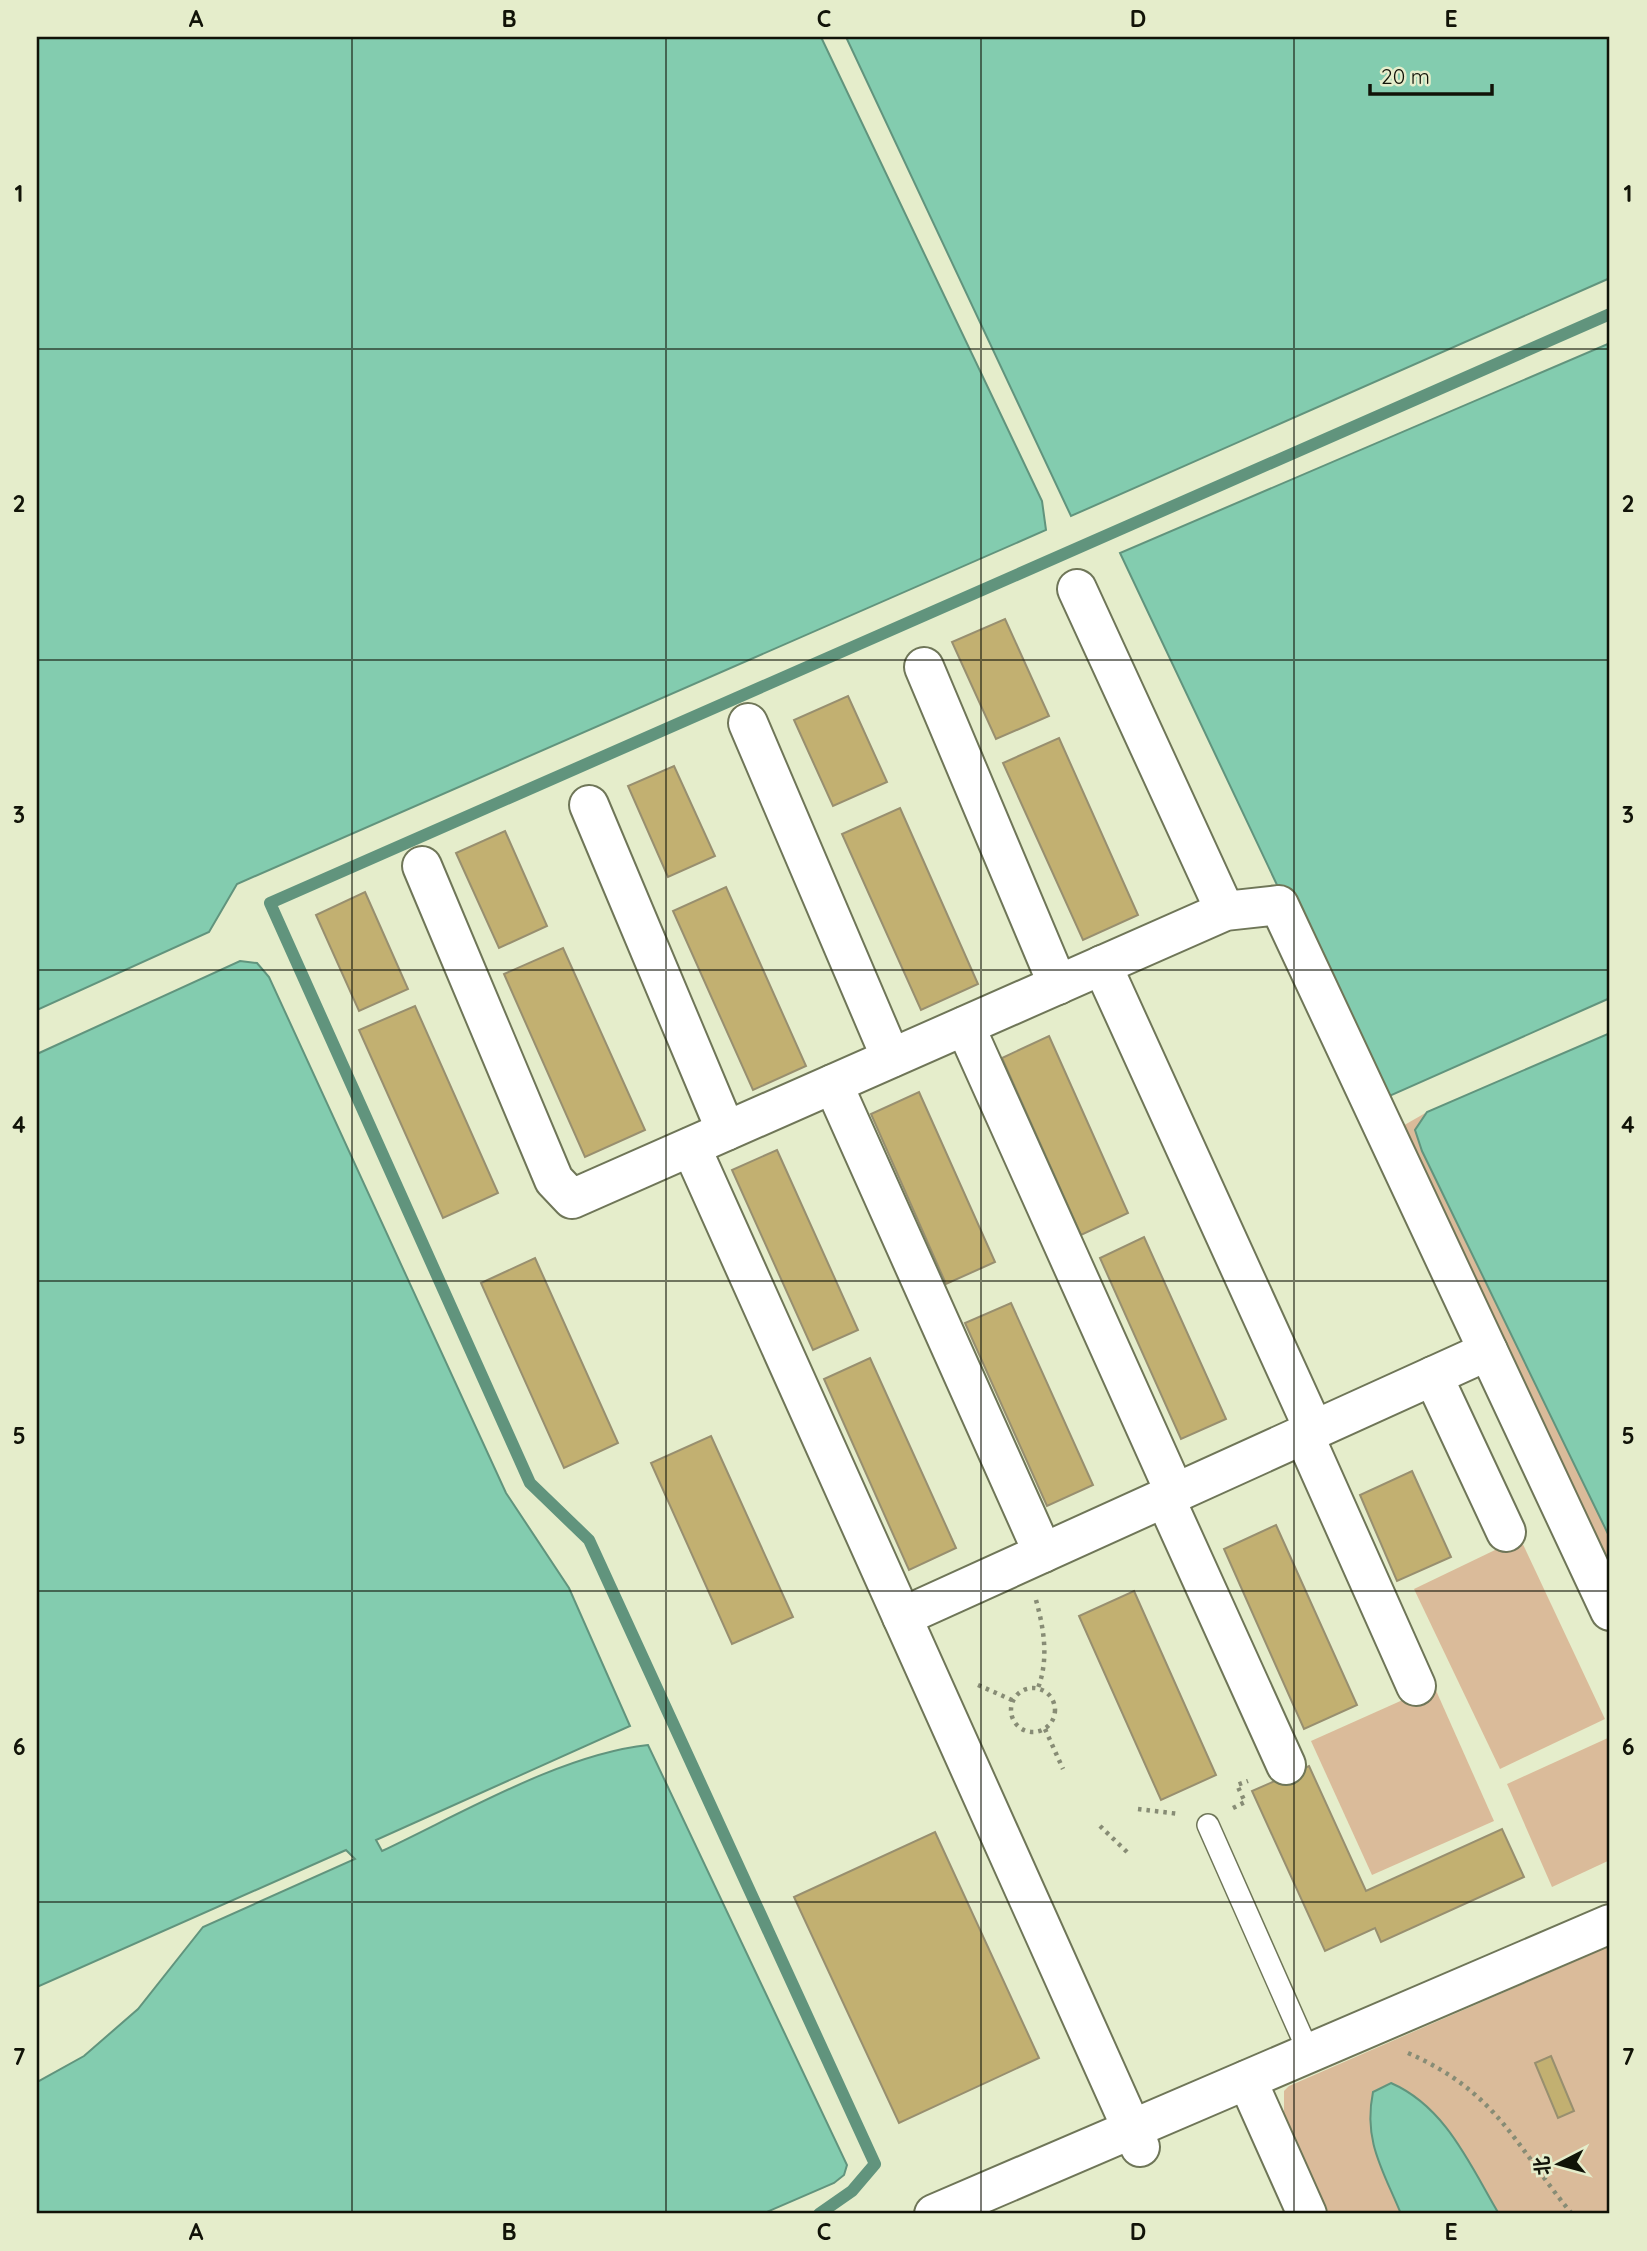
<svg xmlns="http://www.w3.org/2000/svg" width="1647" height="2251" viewBox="0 0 1647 2251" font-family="Quicksand,'Noto Sans SC',sans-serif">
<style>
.green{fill:#dabb9a}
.water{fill:#83ccaf;stroke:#61947d;stroke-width:2}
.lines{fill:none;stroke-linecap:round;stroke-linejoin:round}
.stream{stroke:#61947d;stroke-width:12}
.building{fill:#c2b071;stroke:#988f6f;stroke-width:2}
.lane-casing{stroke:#6f7658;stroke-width:24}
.street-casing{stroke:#6f7658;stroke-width:42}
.path{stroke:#878c75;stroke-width:4.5;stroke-dasharray:3.5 5;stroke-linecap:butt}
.lane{stroke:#fff;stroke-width:21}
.street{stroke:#fff;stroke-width:38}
.grid{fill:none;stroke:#111308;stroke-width:2;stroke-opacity:0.55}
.neatline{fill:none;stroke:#111308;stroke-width:2.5}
.grid-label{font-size:23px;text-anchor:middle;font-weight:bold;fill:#111308}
</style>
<rect width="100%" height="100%" fill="#e5edcb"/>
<g class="green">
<path d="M1427 1112 1415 1130 1422 1151 1610 1538V1568L1401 1127Z"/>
<path d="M1520 1538 1605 1719 1500 1769 1414 1589Z"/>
<path d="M1434 1686 1494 1821 1372 1875 1311 1741Z"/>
<path d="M1610 1737V1860L1552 1887 1507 1784Z"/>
<path d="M1610 1946V2214H1328L1284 2119V2091L1289 2086Z"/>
</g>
<g class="water">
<path d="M37 37H821L1042 501 1046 530 237 884 209 932 37 1010Z"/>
<path d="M846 37H1610V278L1071 516Z"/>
<path d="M1610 343V998L1385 1098 1375 1092 1120 553Z"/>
<path d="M240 961 257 963 269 977 506 1493 569 1588 630 1726 376 1840 382 1851C461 1814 562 1754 648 1745L847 2165 844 2175 834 2183 762 2214H37V2082L84 2056 138 2009 203 1927 355 1859 346 1850 37 1987V1054Z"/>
<path d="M1610 1033V1538L1422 1151 1415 1130 1427 1112Z"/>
<path d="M1391 2083C1446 2107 1470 2165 1499 2214H1401C1383 2170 1363 2141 1373 2092Z"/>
</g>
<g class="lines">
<path class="stream" d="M819 2214 852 2191 875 2164 589 1540 530 1483 270 903 1610 314"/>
</g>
<g class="building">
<path d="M1005 619 1049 716 996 739 952 642Z"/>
<path d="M848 696 887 782 833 806 794 720Z"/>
<path d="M1059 738 1138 915 1083 940 1003 763Z"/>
<path d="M674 766 715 856 668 877 628 786Z"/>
<path d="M900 808 978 984 921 1010 842 834Z"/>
<path d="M505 831 547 926 499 948 456 853Z"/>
<path d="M726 887 806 1066 753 1090 673 911Z"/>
<path d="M365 892 408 989 359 1011 316 915Z"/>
<path d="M563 948 645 1130 585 1157 504 974Z"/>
<path d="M415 1006 498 1193 443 1218 359 1030Z"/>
<path d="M1049 1036 1128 1213 1081 1235 1002 1058Z"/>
<path d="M919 1092 995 1262 946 1284 871 1114Z"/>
<path d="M777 1150 858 1330 813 1350 732 1170Z"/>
<path d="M1144 1237 1226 1419 1181 1439 1100 1258Z"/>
<path d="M535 1258 618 1443 564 1468 481 1283Z"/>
<path d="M1011 1303 1093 1485 1047 1506 965 1323Z"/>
<path d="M870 1358 956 1548 909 1570 824 1379Z"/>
<path d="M711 1436 793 1617 732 1644 651 1463Z"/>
<path d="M1412 1471 1451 1557 1397 1581 1360 1495Z"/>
<path d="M1276 1525 1357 1705 1304 1729 1224 1549Z"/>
<path d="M1134 1591 1216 1775 1161 1800 1079 1616Z"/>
<path d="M1309 1766 1366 1891 1502 1829 1524 1877 1381 1942 1375 1928 1325 1951 1252 1791Z"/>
<path d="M935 1832 1039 2058 899 2123 794 1897Z"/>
<path d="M1551 2056 1574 2111 1558 2118 1535 2063Z"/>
</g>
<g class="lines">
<g class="lane-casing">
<path id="lane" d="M1208 1825 1309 2053"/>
</g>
<g class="street-casing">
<g id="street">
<path d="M1077 589 1225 911"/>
<path d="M924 667 1058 985"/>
<path d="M748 723 891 1058"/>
<path d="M589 805 726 1131"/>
<path d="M422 866 554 1180 572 1199 1225 911 1279 905 1610 1611"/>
<path d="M1102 965 1314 1430"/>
<path d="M965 1026 1175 1493"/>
<path d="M833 1084 1043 1553"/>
<path d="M691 1147 1140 2147"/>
<path d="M1433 1376 1506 1532"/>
<path d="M1304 1435 1416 1686"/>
<path d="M1165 1498 1286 1765"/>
<path d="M902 1617 1488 1351"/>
<path d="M1247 2080 1307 2214"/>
<path d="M934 2214 1610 1924"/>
</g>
</g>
<g class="path">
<path d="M1036 1600C1044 1629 1049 1659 1038 1688"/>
<path d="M978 1685 1012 1700"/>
<circle cx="1033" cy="1710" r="22"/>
<path d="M1045 1729 1063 1769"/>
<path d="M1233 1808 1245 1802 1237 1785 1248 1781"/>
<path d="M1138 1809 1179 1814"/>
<path d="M1100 1826 1127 1852"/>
<path d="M1408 2053C1497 2092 1515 2145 1572 2214"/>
</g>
<use href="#lane" class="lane"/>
<use href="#street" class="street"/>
</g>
<path class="grid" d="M352 37V2214M666 37V2214M981 37V2214M1294 37V2214M37 349H1610M37 660H1610M37 970H1610M37 1281H1610M37 1591H1610M37 1902H1610"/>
<rect width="1647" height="2251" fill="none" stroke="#e5edcb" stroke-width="77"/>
<g transform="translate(1559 2164) rotate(264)" stroke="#e5edcb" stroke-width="5" paint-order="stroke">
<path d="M0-5L12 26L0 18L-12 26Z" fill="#111308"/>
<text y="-10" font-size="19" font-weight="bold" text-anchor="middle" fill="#111308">北</text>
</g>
<path d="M1370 84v10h122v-10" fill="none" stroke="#111308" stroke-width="3.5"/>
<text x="1381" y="84" font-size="21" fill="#111308" stroke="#e5edcb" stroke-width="5" paint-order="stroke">20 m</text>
<rect x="38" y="38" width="1570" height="2174" class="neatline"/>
<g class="grid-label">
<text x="196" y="27">A</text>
<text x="509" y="27">B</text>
<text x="824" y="27">C</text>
<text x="1138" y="27">D</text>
<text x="1451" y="27">E</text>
<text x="19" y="202">1</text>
<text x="1628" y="202">1</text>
<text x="19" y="512">2</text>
<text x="1628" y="512">2</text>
<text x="19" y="823">3</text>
<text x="1628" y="823">3</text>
<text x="19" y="1133">4</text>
<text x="1628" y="1133">4</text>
<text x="19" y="1444">5</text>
<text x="1628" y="1444">5</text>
<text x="19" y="1755">6</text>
<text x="1628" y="1755">6</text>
<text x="19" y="2065">7</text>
<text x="1628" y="2065">7</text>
<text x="196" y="2240">A</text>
<text x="509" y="2240">B</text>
<text x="824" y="2240">C</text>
<text x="1138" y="2240">D</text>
<text x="1451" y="2240">E</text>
</g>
</svg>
